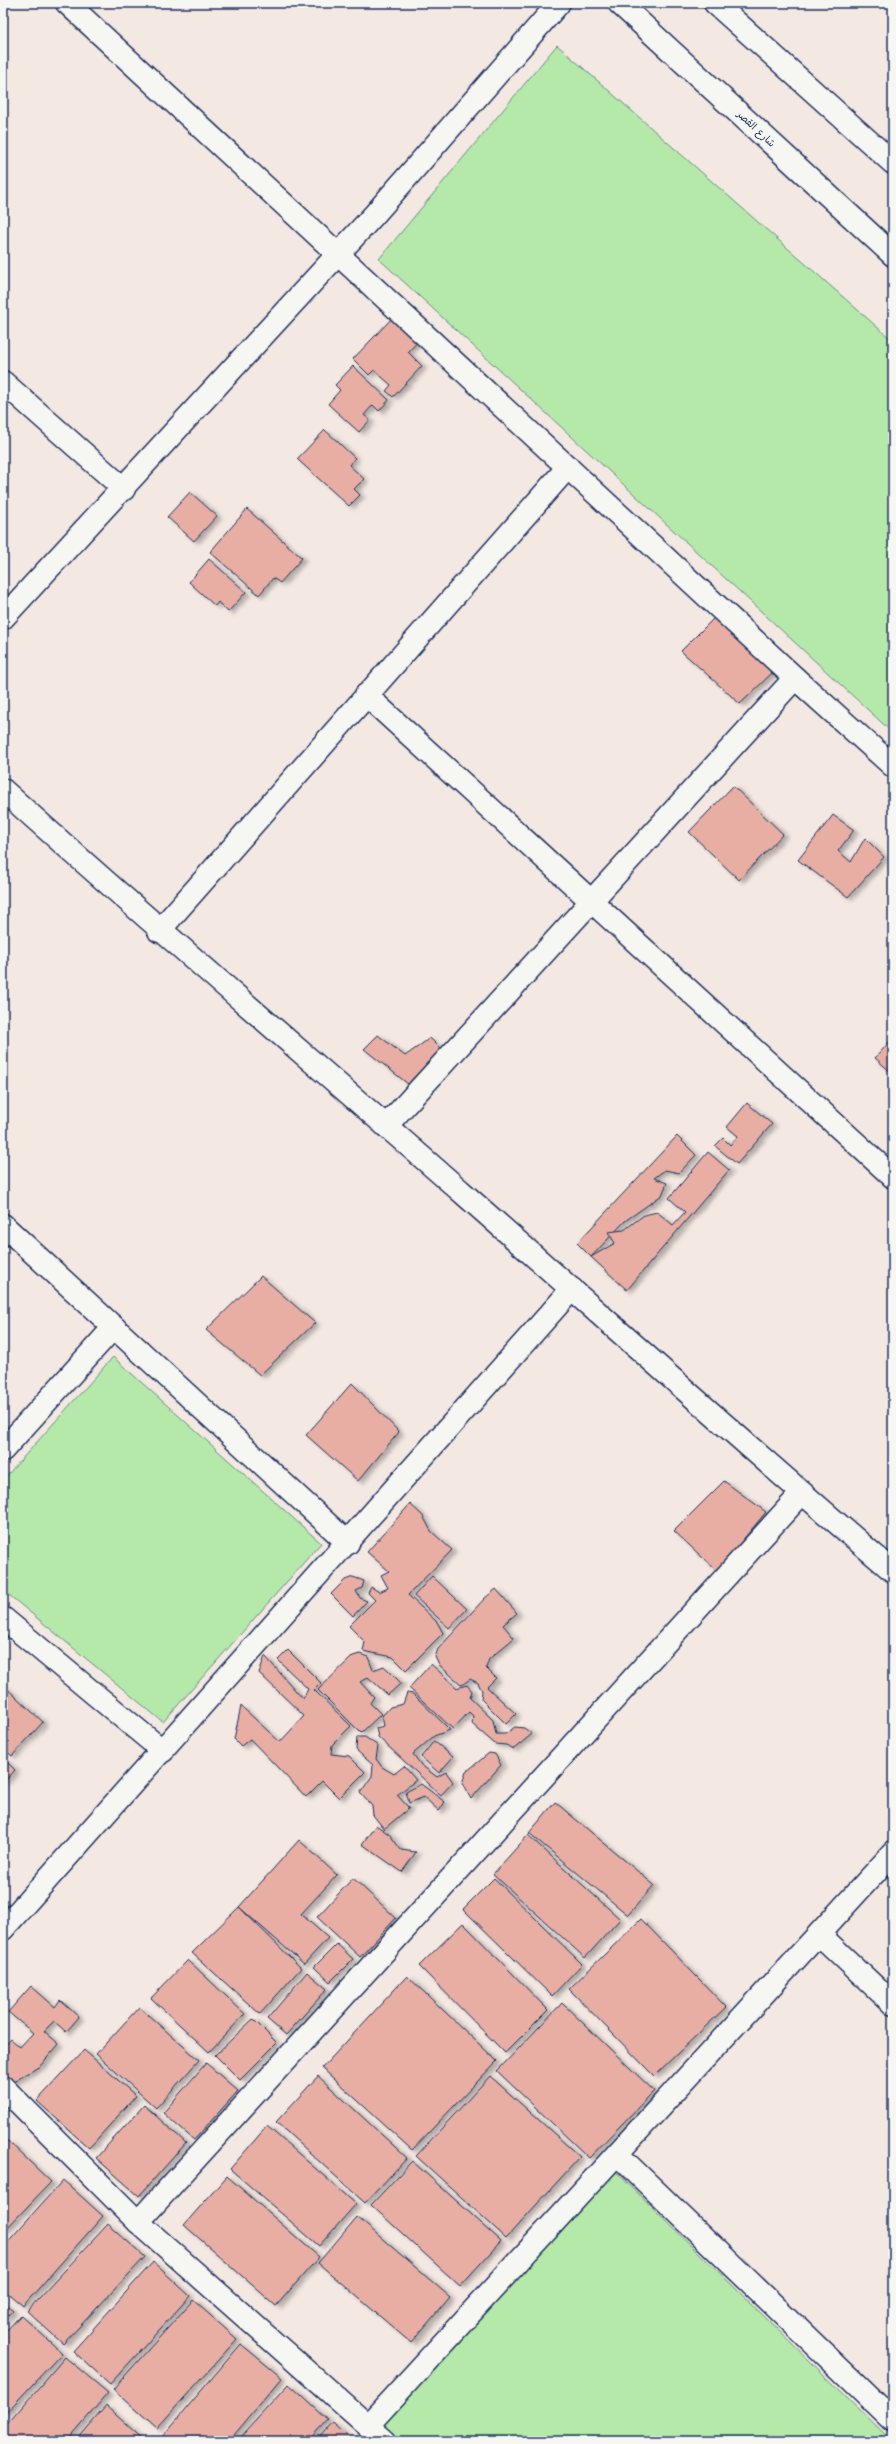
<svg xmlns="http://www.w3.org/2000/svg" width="896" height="2444" viewBox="0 0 896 2444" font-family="Kalam,'Playpen Sans Arabic',sans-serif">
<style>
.green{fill:#b5e9aa;stroke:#688c84}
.building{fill:#e8aea3;stroke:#1b2f5e;filter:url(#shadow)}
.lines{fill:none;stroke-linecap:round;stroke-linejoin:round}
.minor-casing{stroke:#1b2f5e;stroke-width:25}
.minor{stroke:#f6f6f2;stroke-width:22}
.labels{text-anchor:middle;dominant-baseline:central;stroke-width:3;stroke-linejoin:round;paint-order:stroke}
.street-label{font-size:10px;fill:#1b2f5e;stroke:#f6f6f2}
</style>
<defs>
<filter id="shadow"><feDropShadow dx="4.5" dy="2.5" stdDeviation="2" flood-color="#0004"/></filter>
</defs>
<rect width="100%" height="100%" fill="#f3e8e2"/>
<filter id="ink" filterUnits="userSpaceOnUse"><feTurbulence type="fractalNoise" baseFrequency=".025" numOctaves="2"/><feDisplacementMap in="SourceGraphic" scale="8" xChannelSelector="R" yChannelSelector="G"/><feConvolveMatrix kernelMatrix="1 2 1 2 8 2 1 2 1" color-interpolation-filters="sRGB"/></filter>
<g filter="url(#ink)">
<g class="green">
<path d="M557 45 893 341V733L379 259Z"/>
<path d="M113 1357 321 1543 163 1722 3 1590V1480Z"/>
<path d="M615 2171 892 2441H396L381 2428Z"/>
</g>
<g class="building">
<path d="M395 315 421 338 408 352 422 366 393 397 386 391 391 385 374 370 369 375 353 359Z"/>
<path d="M353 366 389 400 379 411 373 405 364 415 370 420 359 432 328 404 340 390 335 385Z"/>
<path d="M325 430 355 458 349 465 364 479 354 489 360 495 349 506 297 459Z"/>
<path d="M190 492 217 516 194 541 167 517Z"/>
<path d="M247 509 302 558 280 583 273 578 259 595 210 552Z"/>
<path d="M209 559 246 592 228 612 218 602 215 606 189 582Z"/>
<path d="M722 610 775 670 740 704 681 651Z"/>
<path d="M733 786 783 834 739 880 689 832Z"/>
<path d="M833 815 854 830 838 851 851 862 865 838 884 857 848 897 798 860Z"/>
<path d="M378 1035 405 1056 430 1038 441 1049 408 1084 364 1049Z"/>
<path d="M893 1038V1074L875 1058Z"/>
<path d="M747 1103 772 1124 737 1164 715 1146 723 1138 730 1145 738 1136 727 1127Z"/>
<path d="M677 1136 696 1155 679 1173 665 1170 654 1178 667 1183 662 1195 625 1221 591 1257 577 1243Z"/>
<path d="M708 1152 729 1170 627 1290 591 1257 615 1243 608 1232 624 1230 644 1215 657 1212 673 1225 685 1212 669 1198Z"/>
<path d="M261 1276 315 1323 260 1375 206 1330Z"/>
<path d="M352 1383 399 1432 358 1481 306 1435Z"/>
<path d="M724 1481 766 1512 717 1571 674 1531Z"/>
<path d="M410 1504 423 1516 431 1531 452 1550 408 1595 437 1622 443 1633 406 1670 393 1657 363 1651 365 1642 349 1626 375 1600 368 1593 371 1587 379 1592 388 1588 381 1575 389 1571 367 1552Z"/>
<path d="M432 1576 467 1609 449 1628 414 1596Z"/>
<path d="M353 1577 364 1581 362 1588 356 1591 360 1598 367 1601 353 1616 331 1594 345 1580Z"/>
<path d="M496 1589 517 1613 503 1625 514 1638 489 1659 486 1668 496 1678 487 1687 516 1714 506 1724 481 1699 482 1691 478 1683 470 1679 462 1685 439 1665 435 1657 438 1649 485 1598Z"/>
<path d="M288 1650 321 1683 314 1690 351 1726 332 1745 331 1754 349 1756 365 1772 339 1798 322 1781 306 1797 250 1739 241 1746 234 1739 241 1706 280 1742 304 1716 259 1673 265 1656 303 1699 308 1689 278 1660Z"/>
<path d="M360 1654 368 1657 373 1670 384 1666 401 1683 388 1695 368 1677 360 1682 374 1697 370 1703 381 1714 361 1733 318 1690 353 1656Z"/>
<path d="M431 1664 457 1688 467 1685 472 1691 470 1698 493 1720 496 1734H505L515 1727 524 1728 532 1734 514 1749 506 1745 495 1744 472 1724 473 1716 469 1712 453 1729 409 1688Z"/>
<path d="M3 1685 43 1722 12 1756 3 1748Z"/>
<path d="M407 1693 413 1694 450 1730 434 1736 413 1754 421 1765 437 1777 446 1772 453 1782 441 1795 378 1737 376 1728 384 1726 382 1716 390 1707 403 1704Z"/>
<path d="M357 1737H365L378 1746 376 1759 382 1767 394 1774 404 1766 416 1780 397 1795 409 1808 384 1829 373 1815 372 1806 360 1793 372 1776 373 1765 356 1750Z"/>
<path d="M434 1741 453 1757 439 1773 421 1757Z"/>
<path d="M489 1753 495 1754 501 1765 471 1799 462 1783 466 1772Z"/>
<path d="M3 1758 15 1770 3 1783Z"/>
<path d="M421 1784 445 1802 439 1811 424 1797 409 1803 406 1792Z"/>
<path d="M555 1802 654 1885 628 1915 529 1833Z"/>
<path d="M376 1825 390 1835 401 1850 416 1852 402 1872 362 1844Z"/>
<path d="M528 1835 620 1919 585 1958 493 1874Z"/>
<path d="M299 1840 337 1875 301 1914 328 1938 304 1964 239 1907Z"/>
<path d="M353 1878 396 1918 360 1957 317 1917Z"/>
<path d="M494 1878 582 1964 552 1996 463 1909Z"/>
<path d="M239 1907 301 1968 260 2014 192 1953Z"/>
<path d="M641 1919 726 2007 654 2076 569 1989Z"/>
<path d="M463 1923 548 2010 505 2053 419 1966Z"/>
<path d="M337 1944 353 1959 330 1982 314 1967Z"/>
<path d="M188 1960 245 2014 209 2052 151 1998Z"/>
<path d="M307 1972 327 1989 286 2035 267 2019Z"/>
<path d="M407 1976 497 2061 412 2150 322 2068Z"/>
<path d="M31 1986 55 2007 60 2000 79 2017 66 2032 54 2021 44 2031 59 2044 40 2066 5 2087 3 2085V2048L11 2039 20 2047 33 2033 8 2012Z"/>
<path d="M562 2003 654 2091 589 2158 497 2071Z"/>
<path d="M139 2007 199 2060 156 2108 96 2054Z"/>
<path d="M253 2019 277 2043 240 2080 215 2055Z"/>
<path d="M84 2050 136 2096 89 2148 37 2101Z"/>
<path d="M206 2063 238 2091 194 2140 163 2113Z"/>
<path d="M318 2076 407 2158 365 2203 276 2122Z"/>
<path d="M490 2076 580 2157 506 2238 416 2156Z"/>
<path d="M144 2105 186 2143 139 2196 96 2158Z"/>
<path d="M267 2126 356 2204 319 2246 230 2169Z"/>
<path d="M8 2141 51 2182 3 2232V2146Z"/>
<path d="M412 2161 501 2241 460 2286 371 2205Z"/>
<path d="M227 2176 319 2257 276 2306 184 2225Z"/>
<path d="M63 2180 103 2216 23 2306 3 2289V2247Z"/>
<path d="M357 2217 450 2297 411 2343 318 2263Z"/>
<path d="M108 2224 145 2257 63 2344 27 2311Z"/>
<path d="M153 2262 190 2296 110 2384 73 2351Z"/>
<path d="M193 2300 237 2339 157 2428 113 2389Z"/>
<path d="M3 2302 13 2311 3 2321Z"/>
<path d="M21 2315 62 2353 3 2416V2334Z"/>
<path d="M241 2344 282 2378 229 2441H164L161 2438Z"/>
<path d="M65 2357 108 2393 67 2441H3V2429Z"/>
<path d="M289 2384 328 2420 309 2441H237Z"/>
<path d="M106 2406 145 2441H76Z"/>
<path d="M333 2423 353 2441H317Z"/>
</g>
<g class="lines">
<g class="minor-casing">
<g id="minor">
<path d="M67 3 795 678 893 766"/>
<path d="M619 3 893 255"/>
<path d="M715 3 893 163"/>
<path d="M3 382 124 489"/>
<path d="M3 618 374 215 559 3"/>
<path d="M366 695 893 1177"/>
<path d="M3 790C155 927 310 1059 464 1194 607 1320 748 1448 893 1571"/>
<path d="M159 931 568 467"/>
<path d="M386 1126 795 678"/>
<path d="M3 1225 348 1543"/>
<path d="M3 1450 114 1327"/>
<path d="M3 1618 163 1751"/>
<path d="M3 1929 572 1289"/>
<path d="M819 1934 893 2004"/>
<path d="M3 2087 138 2222 385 2441"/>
<path d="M617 2154 893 2420"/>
<path d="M138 2222 802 1493"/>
<path d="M368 2425 893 1853"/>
</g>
</g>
<use href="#minor" class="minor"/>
</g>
</g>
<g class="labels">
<g class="street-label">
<text transform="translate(756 129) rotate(43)">شارع القصر</text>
</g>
</g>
<rect width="896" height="2444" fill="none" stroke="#f6f6f2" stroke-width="16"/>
<rect x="8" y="8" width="880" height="2428" fill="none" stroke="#1b2f5e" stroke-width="1.5" filter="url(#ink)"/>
</svg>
